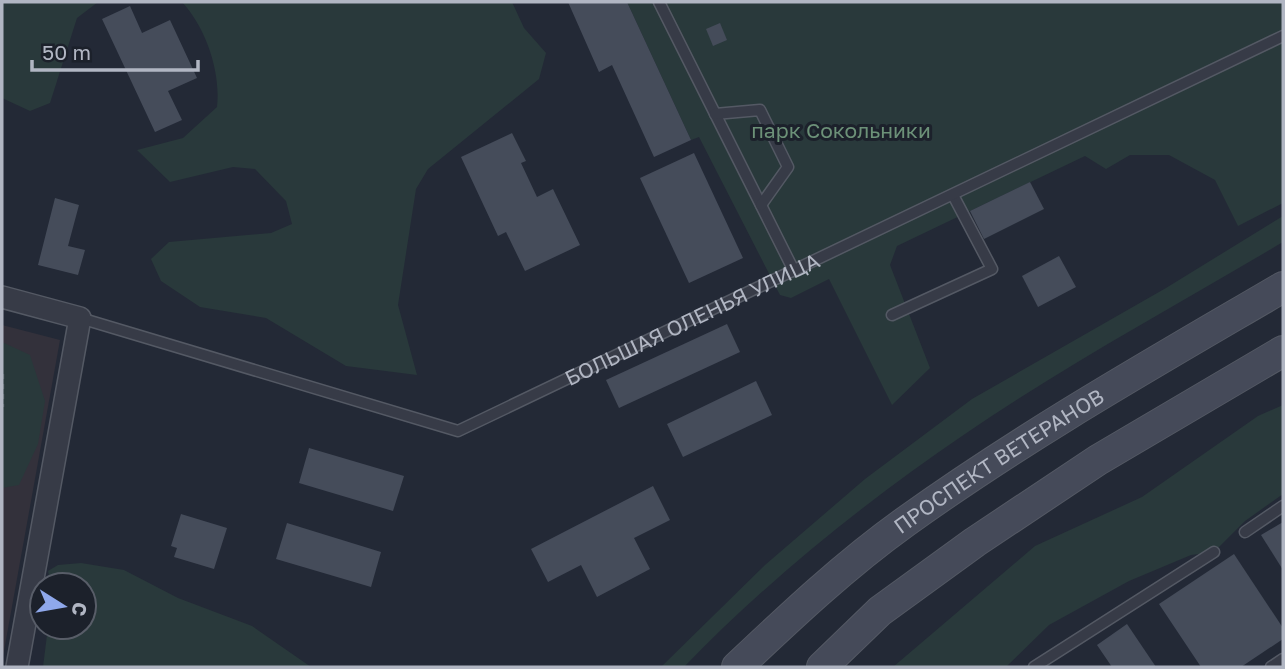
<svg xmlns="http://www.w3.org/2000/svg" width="1285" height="669" viewBox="0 0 1285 669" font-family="'Golos Text',sans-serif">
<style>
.medical{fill:#33313b}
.green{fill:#29393b}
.building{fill:#454c5a}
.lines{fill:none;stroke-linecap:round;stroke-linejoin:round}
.lane-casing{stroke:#545964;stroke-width:13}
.street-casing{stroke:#545964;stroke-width:24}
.secondary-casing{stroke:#545964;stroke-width:32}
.path{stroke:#475458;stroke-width:4.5;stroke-dasharray:5 5;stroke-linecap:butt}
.lane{stroke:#373b47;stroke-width:10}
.street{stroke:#373b47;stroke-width:21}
.secondary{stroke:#454a59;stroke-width:30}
.labels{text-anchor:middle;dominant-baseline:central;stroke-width:6;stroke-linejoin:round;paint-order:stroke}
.park-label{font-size:21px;fill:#6c9178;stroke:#1c212b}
.street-label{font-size:21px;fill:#b1b6c3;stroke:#1c212b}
</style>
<rect width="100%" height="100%" fill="#232936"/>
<path class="medical" d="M2 325 60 340 2 662Z"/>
<g class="green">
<path d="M2 2H98L77 18 50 103 30 111 2 98Z"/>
<path d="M182 2H512L524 28 546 53 539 79 428 169 416 189 398 305 417 375 346 366 266 318 200 307 161 281 151 259 169 242 271 233 292 224 286 201 255 169 233 167 170 182 137 150 183 138 217 107C221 72 206 28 182 2Z"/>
<path d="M627 2H1283V203L1238 226 1215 180 1169 155H1130L1106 169 1085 156 897 246 890 265 930 368 892 405 829 279 791 298 780 295 699 137 691 140Z"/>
<path d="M1283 216V242C1177 305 1067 364 965 434 865 502 768 580 684 667H661L765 565 865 479 972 399 1166 288Z"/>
<path d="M2 342 30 355 45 401 38 444 19 485 2 488Z"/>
<path d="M1283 405V494L1245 521 1214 552 1191 555 1129 581 1049 625 1006 667H893L1035 546 1142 497 1258 416Z"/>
<path d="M81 563 124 570 178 598 252 626 311 667H43L48 627H84V585H51L48 571 58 565Z"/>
</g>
<g class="building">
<path d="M568 2H627L691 140 654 157 612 65 599 72Z"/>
<path d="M130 6 142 33 170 20 197 78 168 91 182 120 155 132 102 19Z"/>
<path d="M720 23 727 40 713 46 706 29Z"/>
<path d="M512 133 526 161 521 163 537 197 553 189 580 245 525 271 506 232 498 236 461 157Z"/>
<path d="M694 153 743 258 689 283 640 178Z"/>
<path d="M1030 182 1044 209 984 239 970 211Z"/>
<path d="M55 198 79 205 68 246 85 250 78 275 38 265Z"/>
<path d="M1059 256 1076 287 1038 307 1022 276Z"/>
<path d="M727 324 740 352 619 408 606 380Z"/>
<path d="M756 381 772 415 683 457 667 424Z"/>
<path d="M309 448 404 476 393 511 299 483Z"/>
<path d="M653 486 670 520 634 538 650 569 597 597 581 565 548 582 531 549Z"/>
<path d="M181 514 227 528 214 569 174 557 177 548 171 546Z"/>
<path d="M1283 522V570L1261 535Z"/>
<path d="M287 523 381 552 371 587 276 559Z"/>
<path d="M1234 554 1283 628V639L1241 667H1201L1159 604Z"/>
<path d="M1127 624 1156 667H1112L1097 645Z"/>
</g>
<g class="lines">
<g class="lane-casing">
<g id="lane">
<path d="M659 2 794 271"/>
<path d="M715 114 760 110 788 167 761 205"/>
<path d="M892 315 992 269 953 195"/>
<path id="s1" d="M80 318 458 431 1283 36"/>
<path d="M1245 532 1283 506"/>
<path d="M1034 667 1214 552"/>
<path d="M1271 667 1283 659"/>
</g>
</g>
<g class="street-casing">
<path id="street" d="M2 297 80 318 17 667"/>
</g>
<g class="secondary-casing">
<g id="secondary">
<path id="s2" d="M737 667C791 616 845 565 905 522 1026 435 1155 362 1283 287"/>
<path d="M822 667 880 611 975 542 1098 460 1283 351"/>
</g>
</g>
<path class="path" d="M2 374V407"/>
<use href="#lane" class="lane"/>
<use href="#street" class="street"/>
<use href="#secondary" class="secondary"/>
</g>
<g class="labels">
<g class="park-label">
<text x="841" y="130">парк Сокольники</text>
</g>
<g class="street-label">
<text stroke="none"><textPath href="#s1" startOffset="654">БОЛЬШАЯ ОЛЕНЬЯ УЛИЦА</textPath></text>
<text stroke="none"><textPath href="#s2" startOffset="334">ПРОСПЕКТ ВЕТЕРАНОВ</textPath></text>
</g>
</g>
<rect width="1285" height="669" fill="none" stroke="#b1b6c3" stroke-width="7"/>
<g transform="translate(63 606) rotate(101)"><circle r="33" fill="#1c212b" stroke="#585d68" stroke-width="2"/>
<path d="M0-5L12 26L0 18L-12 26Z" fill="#8fa8eb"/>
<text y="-10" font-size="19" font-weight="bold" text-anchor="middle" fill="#b1b6c3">С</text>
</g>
<path d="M32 60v10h166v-10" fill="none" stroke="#b1b6c3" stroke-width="3.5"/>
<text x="42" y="60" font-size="21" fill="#b1b6c3" stroke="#1c212b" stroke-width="5" paint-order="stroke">50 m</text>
</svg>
